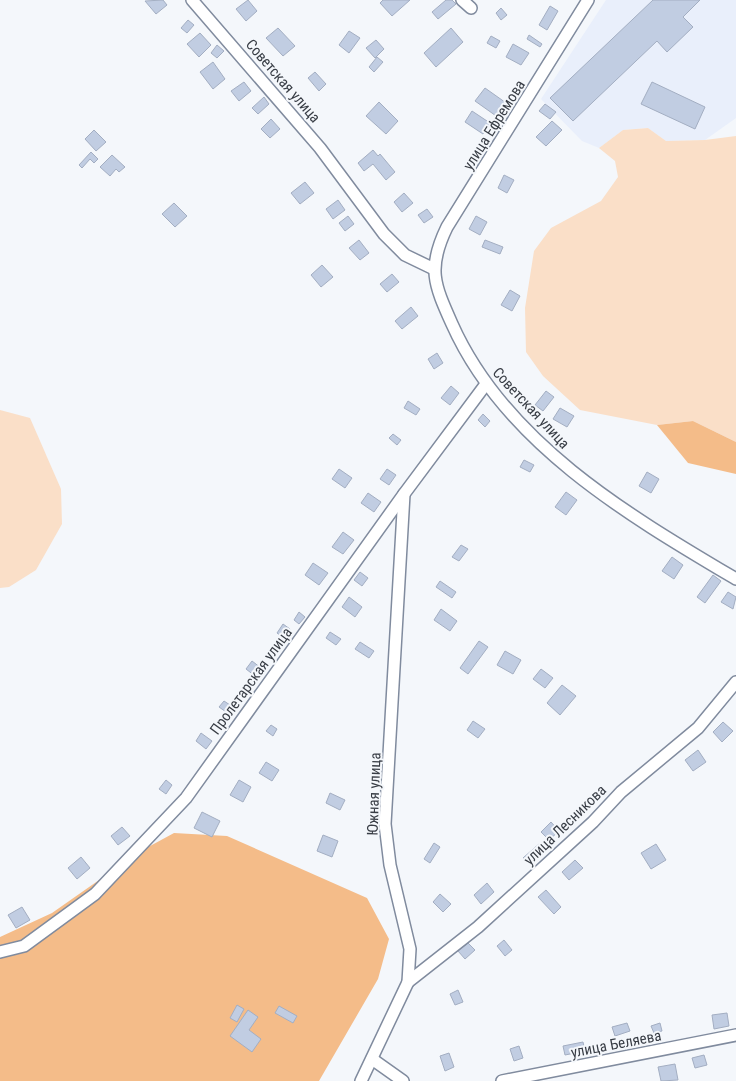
<svg xmlns="http://www.w3.org/2000/svg" width="736" height="1081" viewBox="0 0 736 1081" font-family="'Roboto Condensed',sans-serif">
<style>
.built{fill:#e9effb}
.green{fill:#fadfc8}
.forest{fill:#f4bc89}
.building{fill:#c1cde2;stroke:#a3aec2}
.lines{fill:none;stroke-linecap:round;stroke-linejoin:round}
.minor-casing{stroke:#808b9e;stroke-width:14}
.minor{stroke:#fff;stroke-width:11}
.labels{text-anchor:middle;dominant-baseline:central;stroke-width:4;stroke-linejoin:round;paint-order:stroke}
.street-label{font-size:15px;fill:#383d45;stroke:#f4f7fb}
</style>
<rect width="100%" height="100%" fill="#f4f7fb"/>
<path class="built" d="M606 0H736V118L705 140 666 141 648 128 623 130 599 148 582 141 541 99Z"/>
<g class="green">
<path d="M648 128 666 141 705 140 736 136V442L693 421 657 425 580 410 543 376 526 352 525 308 534 251 551 228 601 201 618 177 615 161 599 148 623 130Z"/>
<path d="M0 410 30 418 61 489 62 524 36 570 9 587 0 588Z"/>
</g>
<g class="forest">
<path d="M693 421 736 442V474L688 463 657 425Z"/>
<path d="M174 833 227 836 367 898 389 939 378 979 319 1081H0V937L52 913 139 852Z"/>
</g>
<g class="building">
<path d="M163 0 167 5 156 14 145 1Z"/>
<path d="M248 0 257 11 246 21 236 9Z"/>
<path d="M383 0H410L392 16 380 3Z"/>
<path d="M446 0H452L456 4 438 19 432 12Z"/>
<path d="M653 0H700L683 17 693 27 667 52 657 41 573 121 550 98Z"/>
<path d="M550 6 558 11 547 30 539 25Z"/>
<path d="M501 8 507 15 501 20 496 13Z"/>
<path d="M188 20 194 25 187 33 181 28Z"/>
<path d="M278 28 295 46 283 56 266 38Z"/>
<path d="M451 28 463 42 436 67 424 53Z"/>
<path d="M349 31 360 38 349 53 339 45Z"/>
<path d="M200 33 211 45 199 57 187 44Z"/>
<path d="M529 35 542 44 540 47 527 39Z"/>
<path d="M491 36 500 41 496 48 487 43Z"/>
<path d="M376 40 384 49 375 58 366 48Z"/>
<path d="M513 44 529 53 521 65 506 57Z"/>
<path d="M217 45 224 51 217 58 211 53Z"/>
<path d="M377 57 383 62 374 72 369 67Z"/>
<path d="M213 62 225 79 213 89 200 72Z"/>
<path d="M315 72 326 84 319 91 308 78Z"/>
<path d="M244 82 251 91 239 101 231 91Z"/>
<path d="M652 82 705 107 695 129 641 104Z"/>
<path d="M485 88 509 105 499 118 475 101Z"/>
<path d="M264 97 269 104 258 114 252 108Z"/>
<path d="M379 102 398 121 386 134 366 116Z"/>
<path d="M545 104 556 112 550 119 539 111Z"/>
<path d="M472 111 490 123 483 134 465 122Z"/>
<path d="M271 119 280 129 270 138 261 129Z"/>
<path d="M552 121 562 130 546 146 536 137Z"/>
<path d="M94 130 106 142 96 151 85 139Z"/>
<path d="M373 150 378 156 380 154 395 172 386 180 373 164 364 171 358 163Z"/>
<path d="M91 152 98 159 94 163 90 159 82 168 79 165Z"/>
<path d="M112 155 125 167 119 172 116 169 110 176 100 167Z"/>
<path d="M504 175 514 180 507 193 498 188Z"/>
<path d="M305 182 314 193 300 204 291 193Z"/>
<path d="M404 193 413 203 402 212 394 202Z"/>
<path d="M338 200 345 210 333 219 326 209Z"/>
<path d="M174 203 187 216 175 227 162 214Z"/>
<path d="M427 209 433 217 424 223 418 215Z"/>
<path d="M348 216 354 224 345 231 339 223Z"/>
<path d="M476 216 487 222 480 235 469 229Z"/>
<path d="M359 240 369 253 360 260 349 248Z"/>
<path d="M485 240 503 247 500 254 482 247Z"/>
<path d="M322 265 333 277 321 287 311 275Z"/>
<path d="M392 274 399 282 387 292 380 284Z"/>
<path d="M510 290 520 296 512 311 501 305Z"/>
<path d="M411 307 418 316 402 329 395 321Z"/>
<path d="M437 353 443 363 434 369 428 359Z"/>
<path d="M451 386 459 393 450 405 441 398Z"/>
<path d="M546 391 554 397 543 411 535 405Z"/>
<path d="M408 401 420 409 416 415 404 408Z"/>
<path d="M560 408 574 416 567 427 553 419Z"/>
<path d="M483 414 490 421 485 427 478 420Z"/>
<path d="M393 434 401 440 397 445 389 438Z"/>
<path d="M524 460 534 465 530 472 520 467Z"/>
<path d="M339 469 352 478 345 488 332 479Z"/>
<path d="M387 469 396 475 389 485 380 479Z"/>
<path d="M647 472 659 479 651 493 639 486Z"/>
<path d="M566 492 577 500 566 515 555 507Z"/>
<path d="M368 493 381 502 374 512 361 503Z"/>
<path d="M343 532 354 540 343 554 332 547Z"/>
<path d="M461 545 468 549 459 561 452 557Z"/>
<path d="M672 557 683 565 674 579 662 571Z"/>
<path d="M313 563 328 573 319 585 305 575Z"/>
<path d="M360 572 368 578 362 586 354 580Z"/>
<path d="M713 575 721 581 705 603 697 597Z"/>
<path d="M440 581 456 592 452 598 436 587Z"/>
<path d="M728 592 736 597 733 609 721 602Z"/>
<path d="M349 597 362 607 355 617 342 607Z"/>
<path d="M441 609 457 621 450 631 434 620Z"/>
<path d="M299 612 305 617 299 624 294 620Z"/>
<path d="M283 624 290 629 284 638 277 633Z"/>
<path d="M330 632 341 639 336 645 326 638Z"/>
<path d="M479 641 488 647 468 674 460 668Z"/>
<path d="M360 642 374 651 369 658 355 649Z"/>
<path d="M505 651 521 660 513 674 497 665Z"/>
<path d="M252 661 261 668 255 676 246 669Z"/>
<path d="M541 669 553 678 545 688 533 679Z"/>
<path d="M562 685 576 696 560 715 547 703Z"/>
<path d="M224 701 233 707 229 714 219 707Z"/>
<path d="M473 721 485 729 478 738 467 730Z"/>
<path d="M723 722 733 731 722 742 713 732Z"/>
<path d="M271 725 277 729 273 736 266 731Z"/>
<path d="M201 733 212 741 206 749 196 741Z"/>
<path d="M698 750 706 762 693 771 685 760Z"/>
<path d="M266 762 279 770 272 781 259 773Z"/>
<path d="M166 780 172 785 166 794 159 789Z"/>
<path d="M239 780 251 787 243 802 230 795Z"/>
<path d="M330 793 345 800 340 810 326 803Z"/>
<path d="M202 812 220 821 212 837 194 828Z"/>
<path d="M551 822 559 831 549 840 541 832Z"/>
<path d="M122 827 130 836 118 845 111 836Z"/>
<path d="M323 835 338 841 332 857 317 851Z"/>
<path d="M434 843 440 847 430 863 424 859Z"/>
<path d="M539 844 546 851 530 865 523 858Z"/>
<path d="M656 844 666 860 651 869 641 853Z"/>
<path d="M81 857 90 868 77 879 68 868Z"/>
<path d="M575 860 583 868 569 880 562 872Z"/>
<path d="M487 883 494 892 481 904 474 895Z"/>
<path d="M546 890 561 907 554 914 538 897Z"/>
<path d="M440 894 451 904 443 912 433 902Z"/>
<path d="M22 907 30 920 16 928 8 915Z"/>
<path d="M504 940 512 950 505 956 497 946Z"/>
<path d="M468 943 475 950 465 959 458 951Z"/>
<path d="M458 990 463 1002 455 1005 450 994Z"/>
<path d="M237 1005 244 1009 237 1022 230 1018Z"/>
<path d="M279 1006 297 1016 293 1023 275 1013Z"/>
<path d="M248 1010 258 1017 249 1030 261 1039 252 1052 230 1036Z"/>
<path d="M727 1013 729 1026 714 1029 712 1015Z"/>
<path d="M627 1023 630 1031 615 1036 612 1027Z"/>
<path d="M660 1023 662 1031 654 1033 651 1026Z"/>
<path d="M583 1042 585 1051 565 1055 563 1046Z"/>
<path d="M519 1046 523 1058 514 1061 510 1049Z"/>
<path d="M449 1053 454 1067 445 1071 440 1056Z"/>
<path d="M704 1055 707 1065 695 1068 692 1058Z"/>
<path d="M675 1064 678 1080 661 1081 658 1067Z"/>
</g>
<g class="lines">
<g class="minor-casing">
<g id="minor">
<path d="M192 0 320 148 384 234 405 255 434 269"/>
<path d="M462 0 471 8"/>
<path d="M588 0 447 227C427 268 434 284 452 324 505 443 628 515 736 579"/>
<path d="M0 952 24 946 95 894 186 798 404 494 486 384"/>
<path d="M408 982 478 927 593 822 621 792 698 728 736 682"/>
<path d="M372 1059 403 1081"/>
<path d="M361 1081 408 982 410 949 390 865 385 824 404 494"/>
<path d="M502 1081 736 1035"/>
</g>
</g>
<use href="#minor" class="minor"/>
</g>
<g class="labels">
<g class="street-label">
<text transform="translate(283 81) rotate(49)">Советская улица</text>
<text transform="translate(494 125) rotate(-58)">улица Ефремова</text>
<text transform="translate(531 408) rotate(47)">Советская улица</text>
<text transform="translate(251 681) rotate(-54)">Пролетарская улица</text>
<text transform="translate(374 794) rotate(-88)">Южная улица</text>
<text transform="translate(565 825) rotate(-44)">улица Лесникова</text>
<text transform="translate(616 1044) rotate(-11)">улица Беляева</text>
</g>
</g>
</svg>
